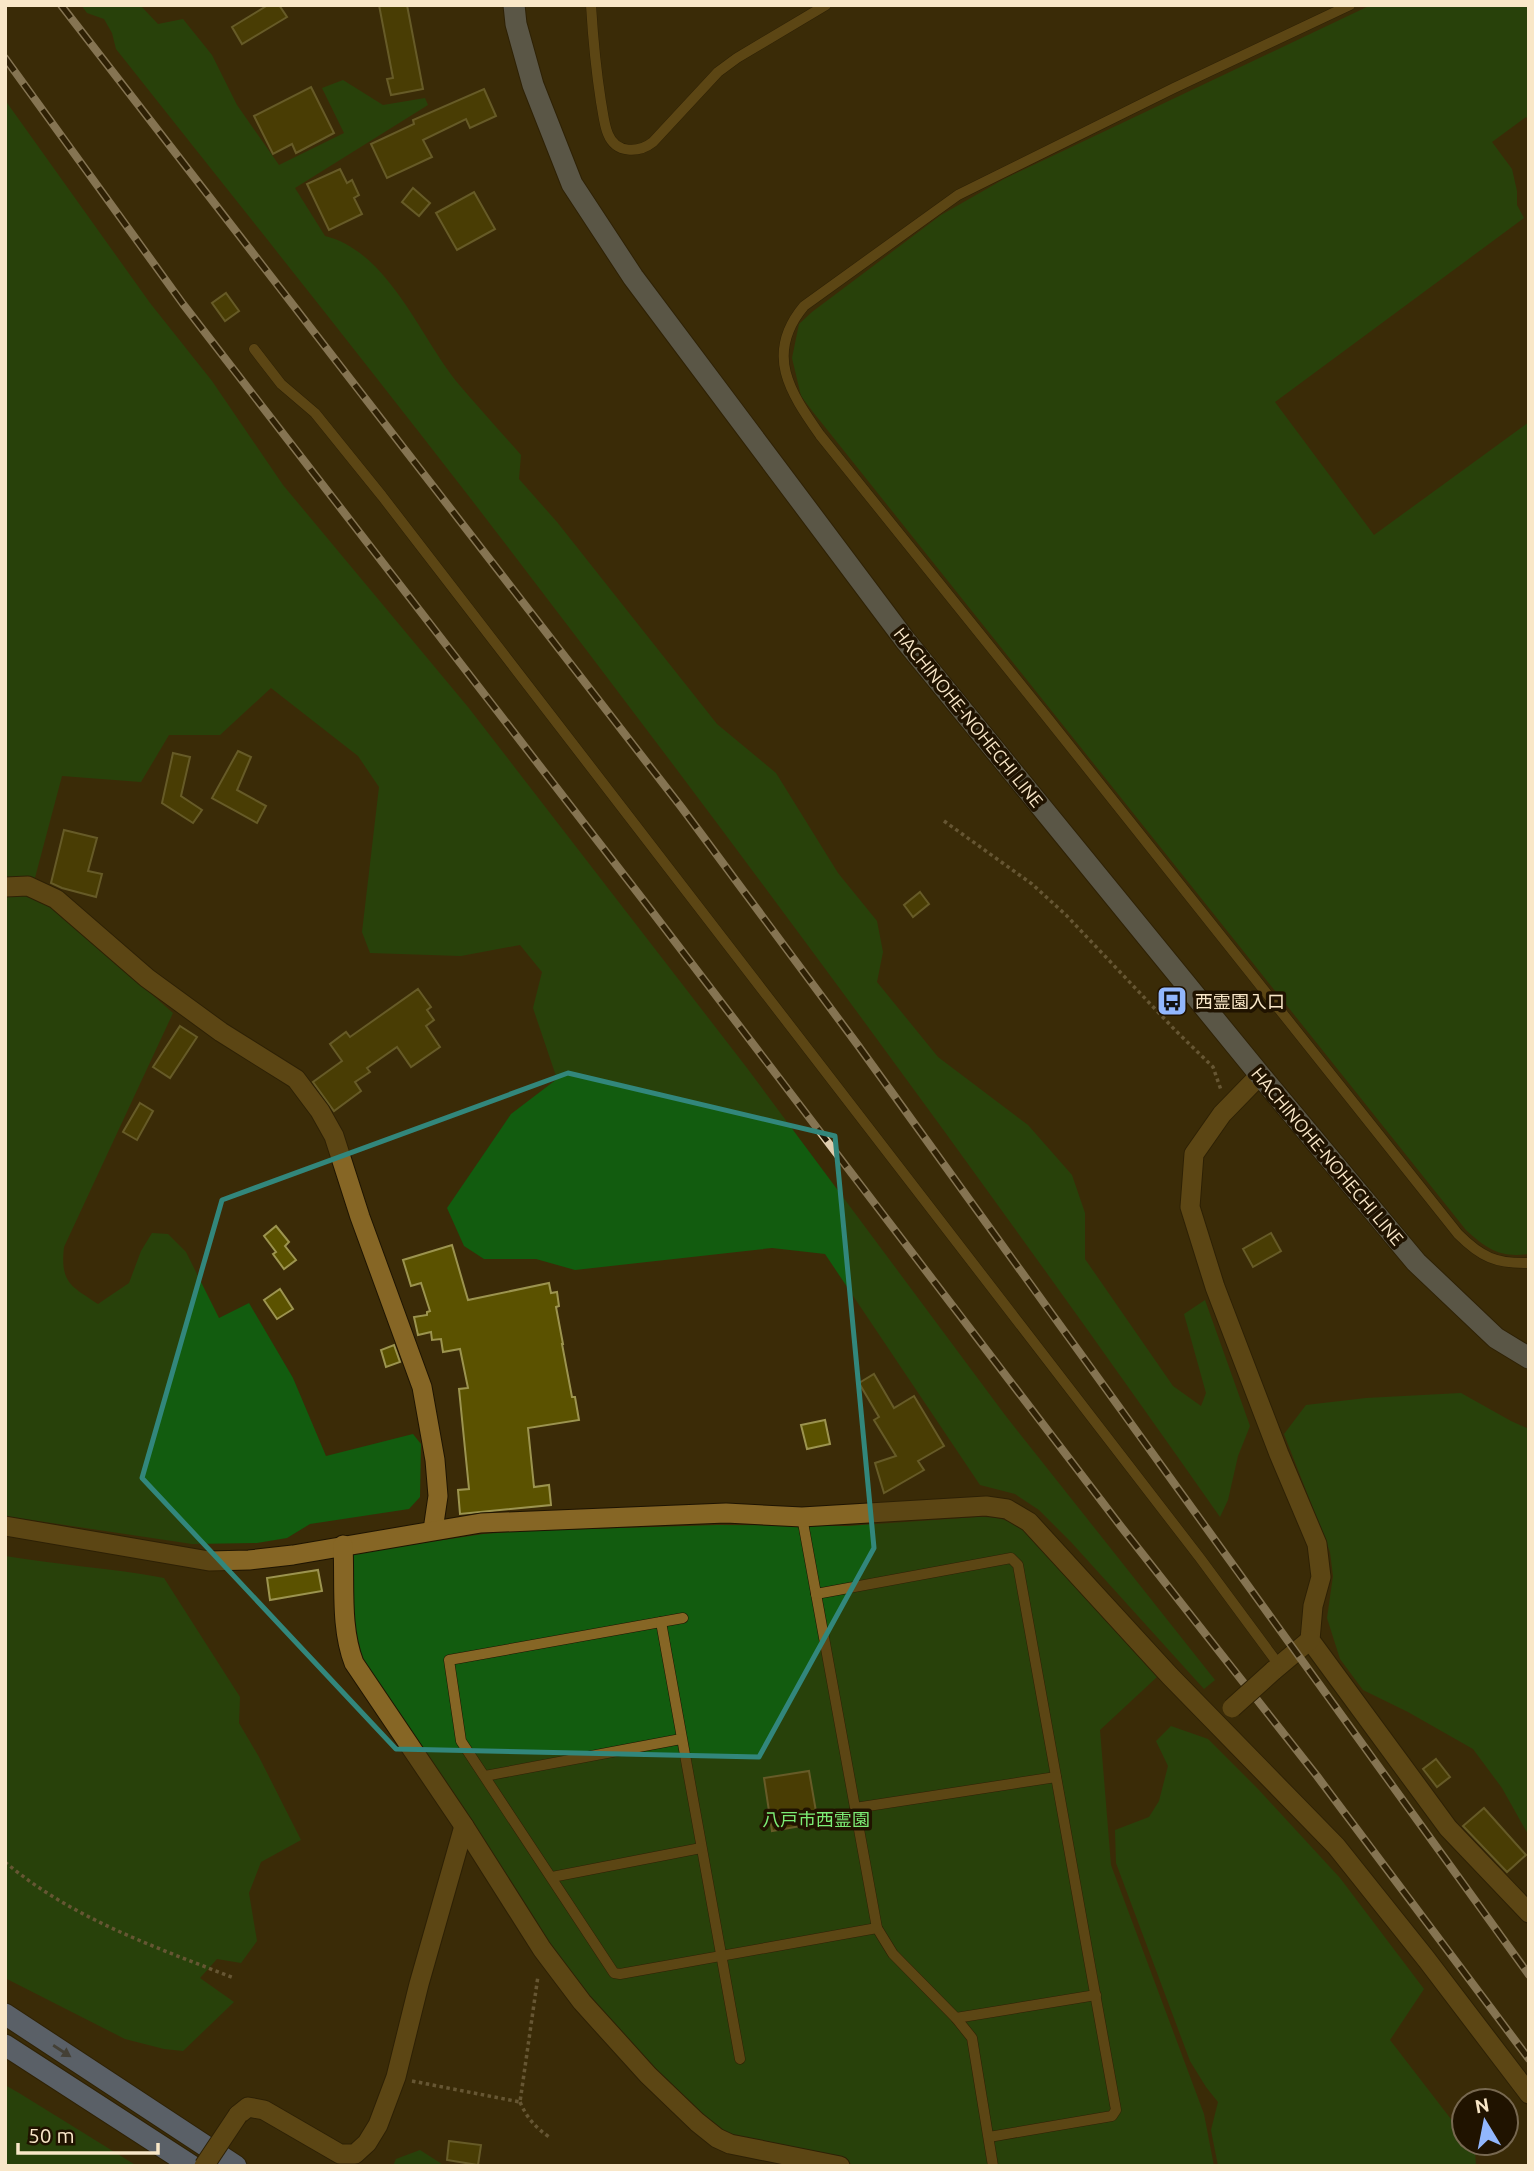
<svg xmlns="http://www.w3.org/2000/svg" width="1534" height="2171" viewBox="0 0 1534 2171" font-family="Ubuntu,'Noto Sans JP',sans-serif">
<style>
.green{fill:#125c0f}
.building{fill:#5b5200;stroke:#9c944f;stroke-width:2}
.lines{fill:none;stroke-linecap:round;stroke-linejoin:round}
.lane-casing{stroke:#1e1402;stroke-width:11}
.street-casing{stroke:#1e1402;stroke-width:21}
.primary-casing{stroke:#1e1402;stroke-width:23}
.highway-casing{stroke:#1e1402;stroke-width:23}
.path{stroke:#9b8a69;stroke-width:3.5;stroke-dasharray:3.5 3.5;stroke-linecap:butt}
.lane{stroke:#866625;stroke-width:10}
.street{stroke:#866625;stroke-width:19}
.primary{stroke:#828992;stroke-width:21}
.highway{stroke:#80a0db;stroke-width:21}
.rail-casing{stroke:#dfcdae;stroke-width:8}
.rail{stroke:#201300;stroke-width:5;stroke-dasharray:16;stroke-linecap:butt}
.street-bridge-casing{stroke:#1e1402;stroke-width:21;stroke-linecap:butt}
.street-bridge{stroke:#866625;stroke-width:19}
.oneway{fill:#505a6e}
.marked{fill:none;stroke:#32877c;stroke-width:5;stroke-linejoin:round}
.labels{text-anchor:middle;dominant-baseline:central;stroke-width:7;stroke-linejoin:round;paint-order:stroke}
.street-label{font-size:18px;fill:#f9e7c8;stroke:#201300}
.poi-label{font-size:18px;fill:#f9e7c8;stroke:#201300;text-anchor:start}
.park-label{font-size:18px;fill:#7ced75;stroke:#201300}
</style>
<rect width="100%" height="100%" fill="#3b2b07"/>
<g class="green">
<path d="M81 5H140L158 24 183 19 212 55 237 105 279 165 344 133 322 88 343 80 383 105 425 98 428 105 295 188 325 236C387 251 419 334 456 381 477 406 499 430 521 455L519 479 557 522 717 724 776 773 838 873 877 921 883 952 877 982 938 1057 1028 1125 1072 1175 1085 1213V1259L1173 1386 1201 1406 1206 1393 1184 1314 1205 1300 1250 1426 1238 1456 1228 1500 1220 1517C978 1172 728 833 471 499 354 348 235 199 116 49L112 33 104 19 87 13Z"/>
<path d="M1371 5H1529V120L1526 117 1492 142 1512 169 1517 191V205L1524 218 1275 402 1374 535 1529 422V1254C1500 1258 1487 1249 1466 1230L813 412 801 396 792 358 799 324 812 312 941 215 1004 179Z"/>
<path d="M5 100 150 303 212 381 283 485 468 707 747 1068 1005 1415 1215 1680 1204 1689 1071 1542 1039 1510 1015 1494 980 1485 825 1254 772 1248 575 1270 536 1259H484L464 1246 447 1208 511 1114 557 1079 533 1008 542 972 520 945 461 956 370 953 362 932 379 787 358 756 271 688 220 735H169L141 782 62 776 32 889 173 1013 64 1247C60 1283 71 1286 98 1304L129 1283 141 1251 152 1233 168 1234 186 1252 219 1318 249 1303 293 1378 326 1456 413 1434 421 1444 420 1497 409 1509 310 1524 287 1538 257 1543 192 1544 5 1516Z"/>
<path d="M1461 1393 1511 1421 1529 1429V1836L1502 1788 1473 1749 1408 1712 1363 1690 1340 1659 1327 1618 1333 1576 1330 1552 1284 1434 1306 1405 1366 1398Z"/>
<path d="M977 1517C1000 1517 1011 1519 1029 1535L1157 1677 1100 1730 1111 1865 1204 2114 1214 2166H861L723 2136 695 2114 590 2002 544 1941 357 1655 350 1554 483 1534 522 1531 717 1525 847 1526Z"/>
<path d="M5 1556C58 1565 111 1568 164 1578L240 1697 239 1723 259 1757 301 1840 261 1862 249 1893 257 1941 241 1963 217 1959 200 1978 234 2002 183 2051 164 2049 125 2039 5 1978Z"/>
<path d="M1171 1726 1208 1739 1258 1789 1340 1878 1424 1989 1390 2040 1464 2136V2143H1469L1475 2151 1476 2166H1218L1211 2130 1218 2102 1206 2087 1190 2061 1116 1863 1115 1830 1149 1817 1159 1801 1168 1766 1156 1741Z"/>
<path d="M5 2085 19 2093 137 2166H5Z"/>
<path d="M420 2150 445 2166H393L396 2159Z"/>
</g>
<g class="building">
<path d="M268 5H279L287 17 242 44 232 27Z"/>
<path d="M379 5H407L423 89 391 95 387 79 393 78Z"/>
<path d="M311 87 334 133 296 153 292 144 273 154 254 116Z"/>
<path d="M484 89 496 116 470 128 466 119 423 140 432 157 387 178 371 144 414 124 413 120Z"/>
<path d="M340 169 347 183 352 180 359 195 354 198 362 214 329 230 307 184Z"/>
<path d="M413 188 430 203 419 216 402 202Z"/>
<path d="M474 192 495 229 457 250 436 213Z"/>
<path d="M226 293 239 311 225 321 212 303Z"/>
<path d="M238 751 251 757 237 790 266 806 257 823 212 798Z"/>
<path d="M173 753 190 757 181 796 202 810 193 823 162 803Z"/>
<path d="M64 830 97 838 88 871 102 874 96 897 62 888 51 883Z"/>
<path d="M920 892 929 904 913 917 904 905Z"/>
<path d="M418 989 431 1007 427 1010 434 1020 426 1026 440 1047 411 1067 397 1047 367 1068 370 1072 355 1082 361 1091 334 1111 313 1082 342 1061 330 1044 346 1032 350 1037Z"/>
<path d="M180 1026 197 1037 170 1078 153 1067Z"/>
<path d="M140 1103 153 1111 137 1140 123 1132Z"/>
<path d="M276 1226 289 1242 285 1246 296 1260 284 1269 273 1254 276 1252 264 1236Z"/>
<path d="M1271 1233 1281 1251 1253 1267 1243 1249Z"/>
<path d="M452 1245 468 1300 549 1283 551 1293 557 1292 559 1306 556 1307 563 1344H562L572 1397H575L579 1420 528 1428 534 1487 549 1485 551 1505 460 1514 458 1490 469 1489 459 1389 468 1388 460 1349 443 1352 441 1339 432 1340 431 1332 418 1335 414 1317 427 1315V1312L430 1311 421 1283 411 1286 403 1260Z"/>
<path d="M280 1289 293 1309 277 1319 264 1300Z"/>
<path d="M394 1345 400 1362 386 1367 381 1350Z"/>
<path d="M874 1374 894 1408 914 1396 944 1446 918 1461 924 1470 884 1493 875 1463 896 1456 874 1420 879 1417 859 1383Z"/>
<path d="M825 1420 830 1444 807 1449 801 1425Z"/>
<path d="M318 1570 322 1591 270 1600 267 1578Z"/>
<path d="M1436 1759 1450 1777 1437 1787 1423 1769Z"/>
<path d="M809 1771 818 1823 772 1831 764 1778Z"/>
<path d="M1484 1808 1526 1855 1507 1872 1463 1826Z"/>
<path d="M449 2141 481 2145 478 2165 447 2160Z"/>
</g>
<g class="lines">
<g class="lane-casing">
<g id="lane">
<path d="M591 5C593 38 596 70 601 102 603 112 604 125 608 134 616 154 639 153 653 142L718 72 737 58 826 5"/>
<path d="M1350 5 1174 88 958 195 804 306C764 354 790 392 820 435L1046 716 1458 1234C1481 1257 1496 1264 1529 1263"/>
<path d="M254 349 281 384 315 413 382 496 1200 1558 1279 1665"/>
<path d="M802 1517 877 1928 893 1954 956 2018 972 2038 993 2166"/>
<path d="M816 1594 1011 1558 1018 1565 1116 2110 1112 2116 989 2137"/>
<path d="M683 1618 449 1660 461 1741 614 1973 620 1974 877 1928"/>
<path d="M661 1622 740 2059"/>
<path d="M485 1776 681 1739"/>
<path d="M855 1808 1056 1777"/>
<path d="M552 1877 701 1848"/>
<path d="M956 2018 1096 1995"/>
</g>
</g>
<g class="street-casing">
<g id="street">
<path d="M5 887 28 886 56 899 147 978 221 1032 296 1079 320 1111 334 1136 360 1217 422 1387 435 1460 438 1496 433 1530"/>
<path d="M1260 1075 1222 1114 1194 1154 1190 1207 1215 1287 1279 1454 1317 1544 1321 1577 1313 1606 1310 1640 1448 1828 1529 1913"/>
<path d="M5 1526 209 1561 249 1560 293 1555 481 1523 726 1513 802 1517 986 1506 1007 1509 1029 1522 1170 1676 1336 1846 1427 1960 1529 2094"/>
<path d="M343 1545C345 1584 340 1627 354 1663L464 1826 542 1949 582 2002 648 2075 697 2122 717 2138 730 2144 840 2166"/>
<path d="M1273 1671 1310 1640"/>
<path d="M238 2115 248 2107 264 2110 340 2154H355L367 2143 378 2125 396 2077 419 1984 464 1826"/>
</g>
</g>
<g class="primary-casing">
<path id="primary" d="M514 5 516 24 533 85 572 184 633 277 905 640 1260 1075 1416 1262 1496 1338 1529 1358"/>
</g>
<g class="highway-casing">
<g id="highway">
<path d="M5 2014 236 2166"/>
<path d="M5 2045 192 2166"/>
</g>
</g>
<g class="path">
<path d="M944 821 1032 884 1066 915 1175 1030 1213 1067 1221 1090"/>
<path d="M5 1862C71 1918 155 1947 234 1978"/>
<path d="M412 2081 520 2102 538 1976"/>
<path d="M520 2102C527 2118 535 2127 549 2137"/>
</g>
<use href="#lane" class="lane"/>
<use href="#street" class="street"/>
<use href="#primary" class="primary"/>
<use href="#highway" class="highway"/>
<g class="rail-casing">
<g id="rail">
<path d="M61 5 682 808 857 1044 1529 1975"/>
<path d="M5 58 183 304 644 901 1119 1524 1317 1776 1529 2059"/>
</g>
</g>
<use href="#rail" class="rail"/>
<g class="street-bridge-casing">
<g id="street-bridge">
<path d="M1232 1708 1273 1671"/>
<path d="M204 2166 238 2115"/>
</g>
</g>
<use href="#street-bridge" class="street-bridge"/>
</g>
<defs><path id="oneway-solid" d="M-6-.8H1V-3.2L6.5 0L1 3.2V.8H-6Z" transform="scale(1.75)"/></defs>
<use class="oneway" href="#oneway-solid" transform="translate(62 2051) rotate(33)"/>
<path d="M0 0H1534V2171H0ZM568 1073 835 1136 874 1548 759 1757 396 1749 142 1478 222 1200Z" fill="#3b2b07" fill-opacity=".55" fill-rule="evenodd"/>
<path class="marked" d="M568 1073 835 1136 874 1548 759 1757 396 1749 142 1478 222 1200Z"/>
<defs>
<g id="bus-square" transform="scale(1.575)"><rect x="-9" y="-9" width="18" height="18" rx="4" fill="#92b7fd" stroke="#201300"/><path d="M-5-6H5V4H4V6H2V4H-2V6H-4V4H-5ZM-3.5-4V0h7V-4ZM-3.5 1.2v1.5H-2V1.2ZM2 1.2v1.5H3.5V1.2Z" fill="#111"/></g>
</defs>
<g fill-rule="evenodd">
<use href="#bus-square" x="1172" y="1001"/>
</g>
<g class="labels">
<g class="street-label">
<text transform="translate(969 717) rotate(51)">HACHINOHE-NOHECHI LINE</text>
<text transform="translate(1328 1156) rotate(50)">HACHINOHE-NOHECHI LINE</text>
</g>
<g class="poi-label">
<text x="1195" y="1001">西霊園入口</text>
</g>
<g class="park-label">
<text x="816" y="1819">八戸市西霊園</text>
</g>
</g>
<rect width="1534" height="2171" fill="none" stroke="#f9e7c8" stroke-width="14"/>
<g transform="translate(1485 2122) rotate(350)"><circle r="33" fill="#201300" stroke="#776850" stroke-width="2"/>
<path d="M0-5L12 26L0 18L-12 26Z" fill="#92b7fd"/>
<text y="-10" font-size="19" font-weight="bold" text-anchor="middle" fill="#f9e7c8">N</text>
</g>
<path d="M18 2143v10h140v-10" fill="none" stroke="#f9e7c8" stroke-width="3.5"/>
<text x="28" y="2143" font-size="21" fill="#f9e7c8" stroke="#201300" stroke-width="5" paint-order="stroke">50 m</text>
</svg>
